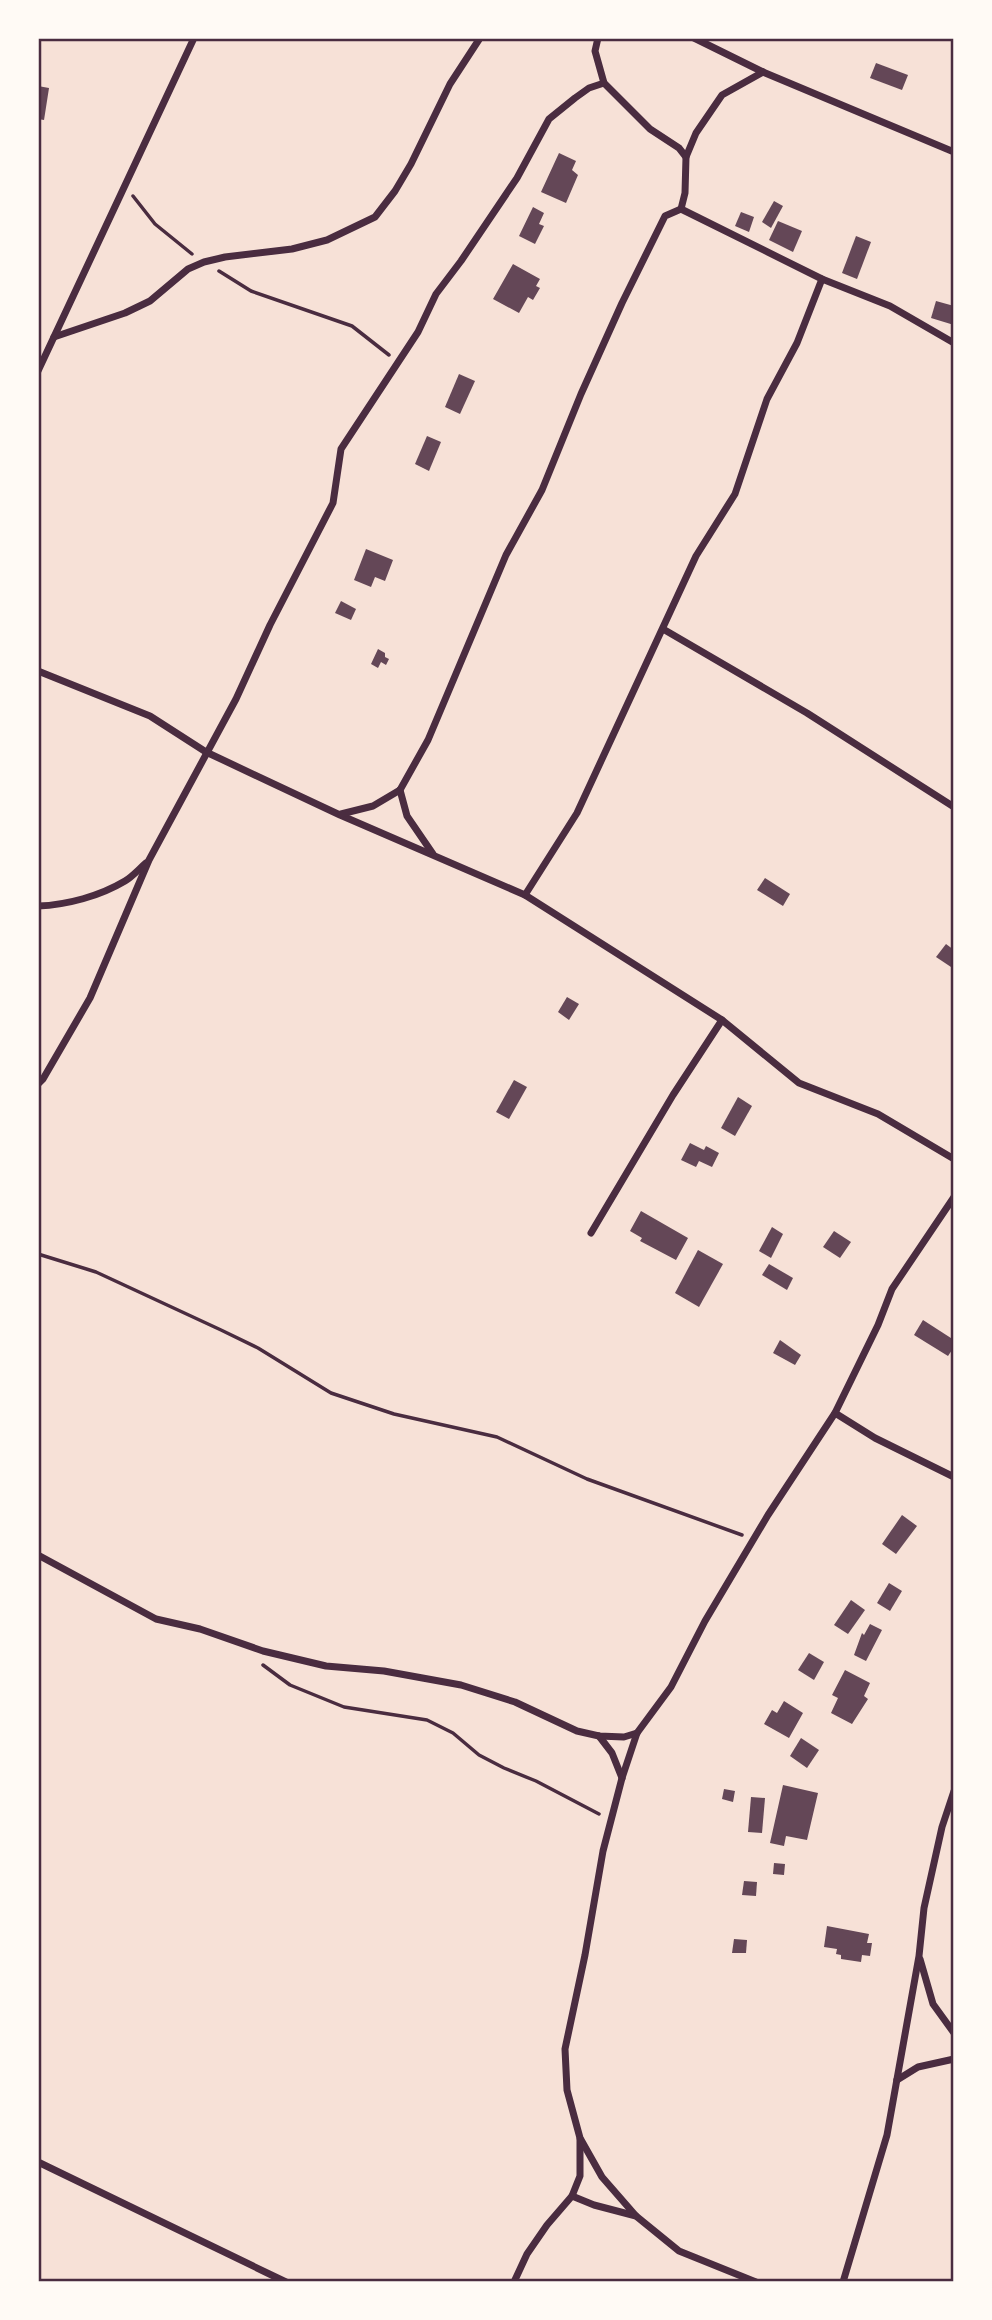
<svg xmlns="http://www.w3.org/2000/svg" width="992" height="2320" viewBox="0 0 992 2320" font-family="'Work Sans',sans-serif">
<style>
.building{fill:#644757}
.lines{fill:none;stroke-linecap:round;stroke-linejoin:round}
.path{stroke:#4a2c40;stroke-width:3.5}
.minor{stroke:#4a2c40;stroke-width:7}
.neatline{fill:none;stroke:#4a2c40;stroke-width:2.5}
</style>
<rect width="100%" height="100%" fill="#f7e1d7"/>
<g class="building">
<path d="M876 63 908 75 902 90 870 78Z"/>
<path d="M38 86 49 88 44 120 38 119Z"/>
<path d="M559 153 576 161 572 170 578 175 566 203 541 192Z"/>
<path d="M774 201 783 206 771 228 762 222Z"/>
<path d="M533 207 544 213 539 224 544 226 535 244 519 236Z"/>
<path d="M741 212 754 217 749 232 735 226Z"/>
<path d="M778 221 802 231 793 252 769 240Z"/>
<path d="M856 236 871 242 857 279 842 273Z"/>
<path d="M513 264 540 279 536 286 540 288 533 300 528 297 519 313 493 299Z"/>
<path d="M936 301 954 306V325L931 318Z"/>
<path d="M459 374 475 381 460 414 445 407Z"/>
<path d="M427 436 441 442 429 471 415 464Z"/>
<path d="M366 549 393 560 385 581 375 577 371 587 354 580Z"/>
<path d="M341 601 356 609 351 620 335 613Z"/>
<path d="M378 649 385 653V657L389 659 386 665 381 662 378 668 371 664Z"/>
<path d="M765 878 790 894 783 906 757 890Z"/>
<path d="M946 944 954 950V969L936 957Z"/>
<path d="M567 997 579 1004 569 1020 558 1012Z"/>
<path d="M514 1080 527 1087 509 1119 496 1112Z"/>
<path d="M738 1097 752 1106 735 1136 721 1128Z"/>
<path d="M690 1143 704 1150 706 1146 719 1153 712 1167 699 1161 696 1167 681 1160Z"/>
<path d="M641 1211 688 1238 676 1260 640 1241 642 1238 630 1231Z"/>
<path d="M772 1227 783 1234 771 1258 759 1251Z"/>
<path d="M834 1231 851 1242 840 1258 823 1247Z"/>
<path d="M698 1250 723 1264 699 1307 675 1293Z"/>
<path d="M769 1264 793 1278 787 1290 762 1275Z"/>
<path d="M923 1320 954 1340V1347L948 1356 914 1335Z"/>
<path d="M780 1340 801 1355 795 1365 773 1353Z"/>
<path d="M902 1515 917 1526 896 1554 882 1544Z"/>
<path d="M889 1583 902 1591 890 1611 877 1603Z"/>
<path d="M851 1600 865 1610 848 1634 834 1625Z"/>
<path d="M870 1624 882 1630 866 1661 854 1655 862 1633 864 1635Z"/>
<path d="M809 1653 824 1662 814 1680 798 1670Z"/>
<path d="M845 1670 870 1683 864 1696 868 1699 852 1724 831 1713 838 1698 832 1695Z"/>
<path d="M784 1701 803 1713 789 1738 764 1724 772 1710 777 1713Z"/>
<path d="M801 1738 819 1750 807 1768 790 1756Z"/>
<path d="M783 1785 818 1793 807 1840 786 1836 784 1846 770 1843Z"/>
<path d="M724 1789 735 1791 733 1802 722 1799Z"/>
<path d="M751 1797 765 1798 762 1833 748 1832Z"/>
<path d="M774 1863 785 1864 784 1875 773 1874Z"/>
<path d="M744 1881 757 1882 756 1896 742 1895Z"/>
<path d="M827 1926 869 1934 867 1943H872L870 1956 862 1955 861 1962 841 1959V1955L836 1954 837 1949 824 1947Z"/>
<path d="M734 1939 747 1940 746 1953H732Z"/>
</g>
<g class="lines">
<g class="path">
<path d="M133 196 155 224 192 254"/>
<path d="M219 271 251 291 352 326 389 355"/>
<path d="M38 1254 96 1272 221 1330 258 1348 331 1393 394 1414 497 1437 587 1479 742 1535"/>
<path d="M263 1665 290 1685 344 1707 427 1720 453 1733 479 1755 504 1768 536 1781 599 1814"/>
</g>
<g class="minor">
<path d="M598 38 595 51 604 83 650 129 679 148 686 157 685 193 681 209"/>
<path d="M694 38 763 72 954 152"/>
<path d="M686 157 696 133 722 95 763 72"/>
<path d="M54 337 125 313 150 301 188 269 204 262 225 257 292 249 327 240 375 217 395 191 411 164 450 84 480 38"/>
<path d="M38 371 194 38"/>
<path d="M663 629 807 713 954 807"/>
<path d="M38 671 150 716 206 752 340 815 525 895 722 1020 799 1083 878 1114 954 1159"/>
<path d="M400 790 407 816 433 854"/>
<path d="M341 814 373 806 400 790 428 740 506 555 542 490 581 394 622 303 665 216 681 209 822 279 890 306 954 343"/>
<path d="M525 895 577 813 696 556 735 494 767 399 797 343 822 279"/>
<path d="M38 906C67 905 100 896 125 881 132 877 139 869 146 863"/>
<path d="M38 1084 43 1079 90 998 149 860 236 699 270 625 333 503 341 449 418 332 436 294 461 261 517 178 549 119 575 98 589 88 604 83"/>
<path d="M591 1233 673 1095 722 1020"/>
<path d="M835 1413 875 1438 954 1477"/>
<path d="M38 1555 156 1619 200 1629 263 1651 326 1666 384 1671 461 1685 515 1702 577 1731 599 1736 624 1737 637 1733"/>
<path d="M599 1736 612 1753 622 1778"/>
<path d="M920 1959 933 2004 954 2033"/>
<path d="M897 2080 918 2067 954 2059"/>
<path d="M38 2162 286 2282"/>
<path d="M572 2196 594 2205 636 2216 679 2251 756 2282"/>
<path d="M636 2216 602 2177 580 2138 567 2090 565 2049 585 1955 603 1851 622 1778 637 1733 671 1687 705 1621 768 1515 835 1413 878 1325 892 1289 954 1197"/>
<path d="M514 2282 527 2254 547 2225 572 2196 580 2176V2139"/>
<path d="M843 2282 887 2135 919 1956 924 1908 942 1827 954 1791"/>
</g>
</g>
<rect width="992" height="2320" fill="none" stroke="#fffaf5" stroke-width="80"/>
<rect x="40" y="40" width="912" height="2240" class="neatline"/>
</svg>
